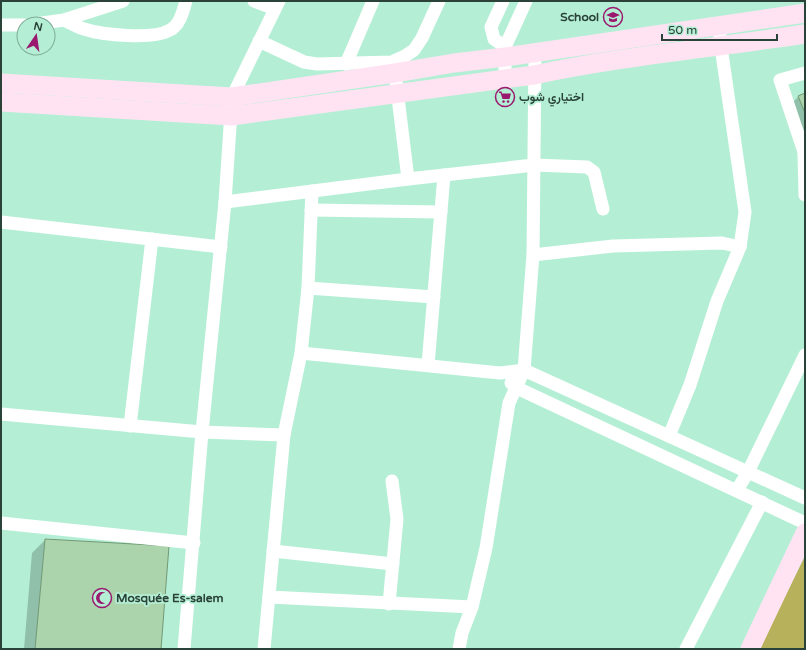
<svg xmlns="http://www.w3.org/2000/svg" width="806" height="650" viewBox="0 0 806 650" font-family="'Varela Round',Vazirmatn,sans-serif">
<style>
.green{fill:#b6b15a}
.shadow{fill:#0003}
.building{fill:#abd4ad;stroke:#729974}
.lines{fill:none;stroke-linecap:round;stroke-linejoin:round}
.street{stroke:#fff;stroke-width:13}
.secondary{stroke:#ffe3f2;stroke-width:19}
.labels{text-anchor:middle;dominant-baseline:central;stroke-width:3.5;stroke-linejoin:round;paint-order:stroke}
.poi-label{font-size:12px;font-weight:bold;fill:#2a4238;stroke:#b4efd5;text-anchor:start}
</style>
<rect width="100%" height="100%" fill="#b4efd5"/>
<path class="green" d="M805 556 804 649H759Z"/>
<g class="shadow">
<path d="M805 94V133L792 103 798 97Z"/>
<path d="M45 540 160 649H24L32 553Z"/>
</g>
<g class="building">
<path d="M805 93V113L798 96Z"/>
<path d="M45 539 169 546 161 649H35Z"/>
</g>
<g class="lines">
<g class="street">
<path d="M254 1 275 9"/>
<path d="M503 1 491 27 494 39 505 47"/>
<path d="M64 20C71 23 77 27 84 29 102 35 153 40 170 30 180 25 183 11 186 1"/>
<path d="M35 24 64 20 123 1"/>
<path d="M1 25H24"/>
<path d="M259 41 304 62 317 64 392 62 405 56 414 50 422 38 439 1"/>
<path d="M346 64 373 1"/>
<path d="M395 73 408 179"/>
<path d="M805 73 780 80 805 155"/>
<path d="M505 79V47L526 1"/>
<path d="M804 154 805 195"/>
<path d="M225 202 408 179 534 165 587 167 594 172 603 209"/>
<path d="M311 210 441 212"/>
<path d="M1 222 221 247"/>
<path d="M533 255 613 246 722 243 740 247 745 212 721 47 719 26"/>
<path d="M308 288 434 297"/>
<path d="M301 353 500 373 524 370 805 498"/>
<path d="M428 365 444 175"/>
<path d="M511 383 517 388 805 523"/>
<path d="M1 414 202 432 284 435"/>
<path d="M130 426 152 239"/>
<path d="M669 436 690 385 717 301 740 247"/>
<path d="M737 490 748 472 805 355"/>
<path d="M1 523 194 543"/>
<path d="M273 551 393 564"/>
<path d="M269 597 472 607"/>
<path d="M389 604 397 519 392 481"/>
<path d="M184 649 202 432 225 202 232 97 279 1"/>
<path d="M264 649 284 435 301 353 308 288 312 191"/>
<path d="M459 649 462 633 472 607 486 548 509 403 524 370 533 255 535 53"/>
<path d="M686 649 762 502"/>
</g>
<g class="secondary">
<path d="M1 83 232 97 395 73 454 63 505 57 805 13"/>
<path d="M1 102 232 116 534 75C623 56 715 48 805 34"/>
<path d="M750 649 805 533"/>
</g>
</g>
<defs>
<g id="school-ring" transform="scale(1)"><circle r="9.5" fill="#b4efd5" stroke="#9a196e" stroke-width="1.5"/><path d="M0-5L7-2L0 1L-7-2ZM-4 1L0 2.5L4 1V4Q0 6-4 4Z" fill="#9a196e"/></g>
<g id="supermarket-ring" transform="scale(1)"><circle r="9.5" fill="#b4efd5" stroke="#9a196e" stroke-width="1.5"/><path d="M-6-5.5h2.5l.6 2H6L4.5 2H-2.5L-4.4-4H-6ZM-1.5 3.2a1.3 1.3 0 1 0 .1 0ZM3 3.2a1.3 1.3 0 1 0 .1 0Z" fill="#9a196e"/></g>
<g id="mosque-ring" transform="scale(1)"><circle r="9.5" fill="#b4efd5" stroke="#9a196e" stroke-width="1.5"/><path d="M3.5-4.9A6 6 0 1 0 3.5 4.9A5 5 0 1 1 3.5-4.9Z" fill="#9a196e"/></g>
</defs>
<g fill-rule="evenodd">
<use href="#school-ring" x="613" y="17"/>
<use href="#supermarket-ring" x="505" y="97"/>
<use href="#mosque-ring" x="102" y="598"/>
</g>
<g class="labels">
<g class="poi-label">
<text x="599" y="17" text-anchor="end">School</text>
<text x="519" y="97">اختياري شوب</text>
<text x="116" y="598">Mosquée Es-salem</text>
</g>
</g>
<rect width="806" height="650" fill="none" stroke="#2a4238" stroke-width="4"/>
<g transform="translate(36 36) rotate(13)"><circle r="19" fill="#b4efd5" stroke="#7daa96"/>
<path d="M0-3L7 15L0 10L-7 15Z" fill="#9a196e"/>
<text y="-6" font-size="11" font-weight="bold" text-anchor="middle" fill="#2a4238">N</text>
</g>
<path d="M662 34v6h115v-6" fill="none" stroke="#2a4238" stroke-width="2"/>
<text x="668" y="34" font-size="12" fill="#2a4238" stroke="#b4efd5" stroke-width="3" paint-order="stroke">50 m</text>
</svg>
